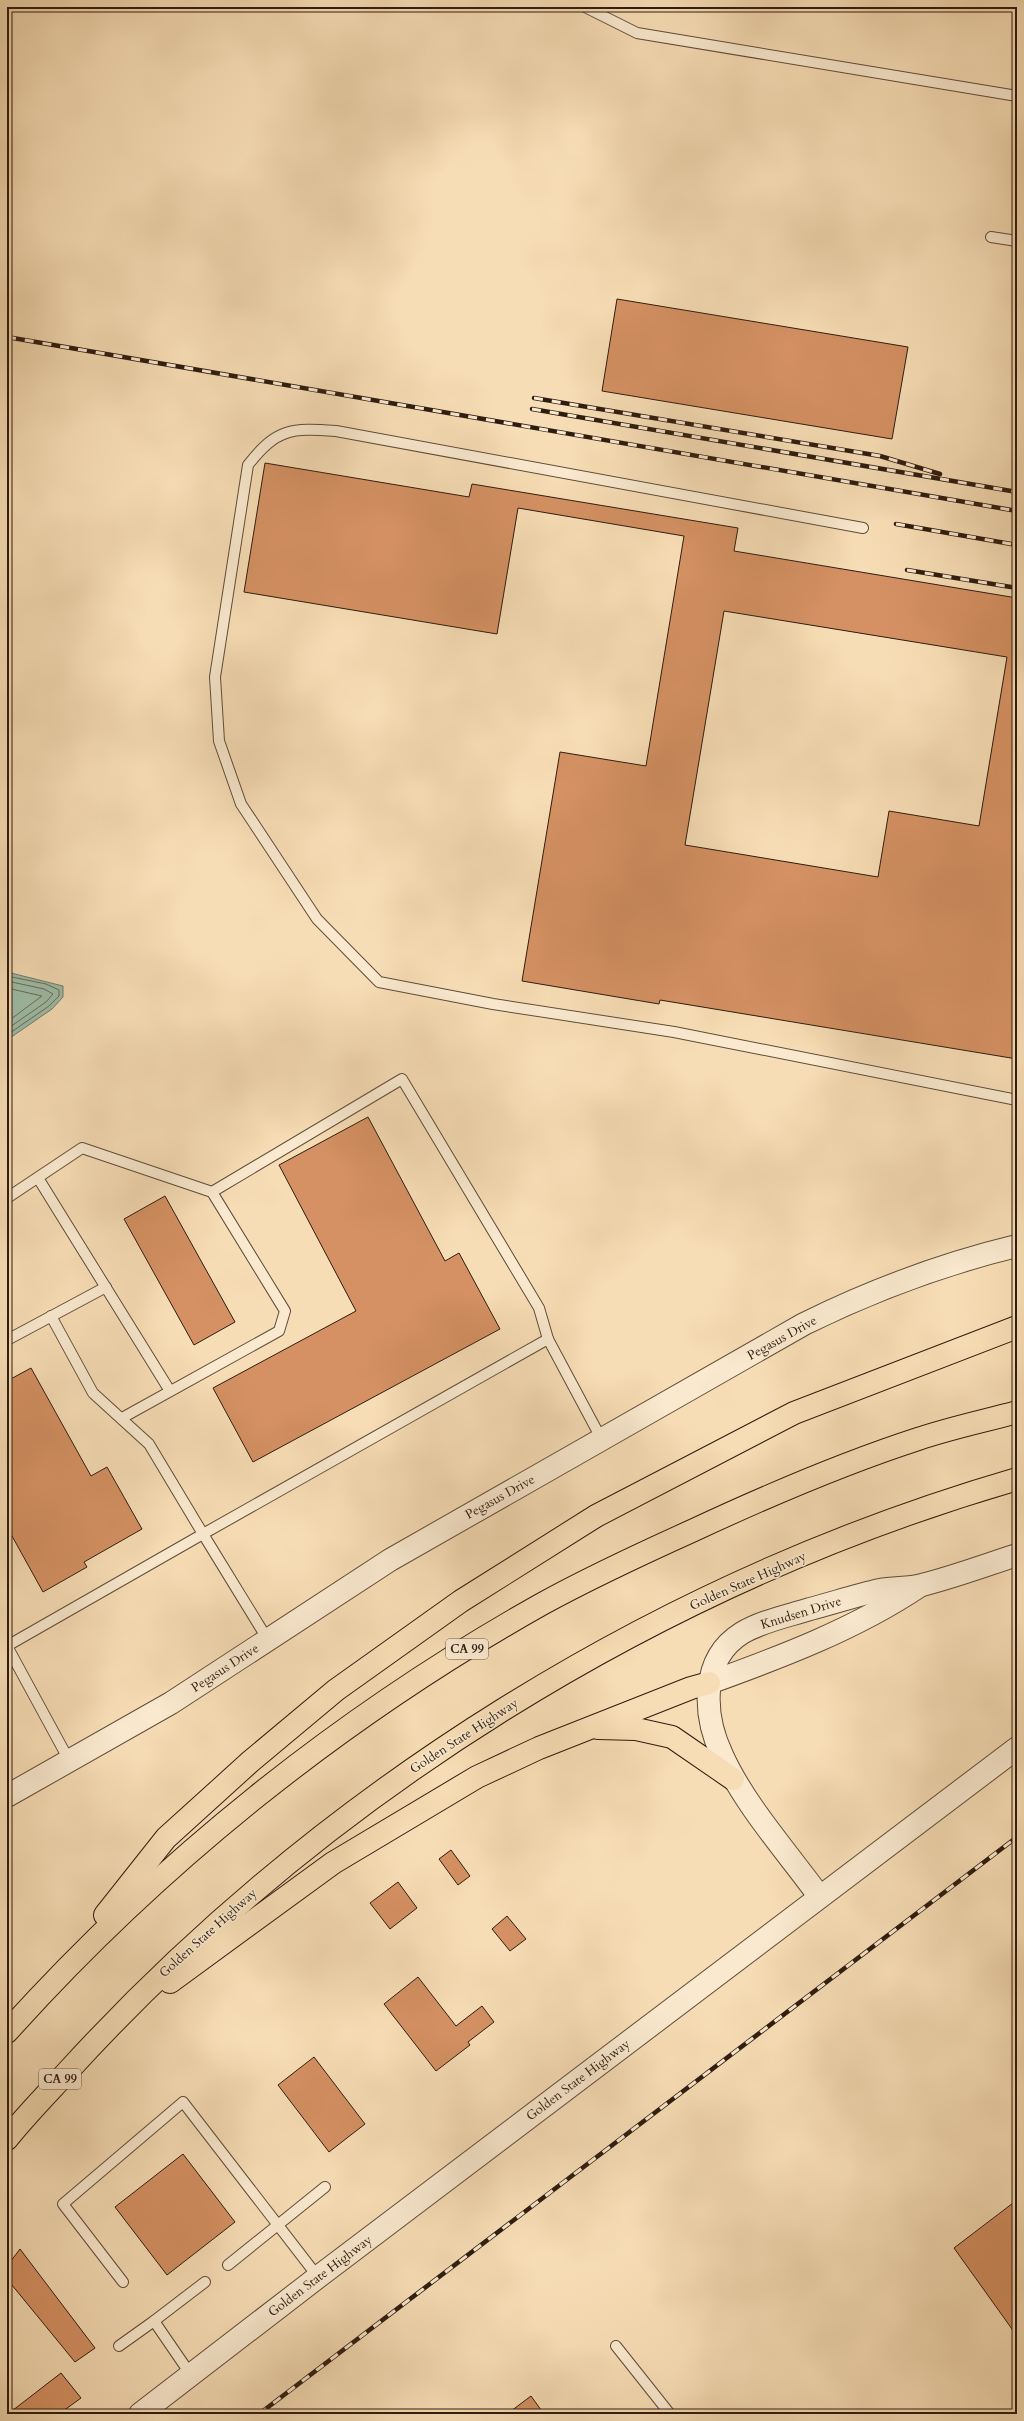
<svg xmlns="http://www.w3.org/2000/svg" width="1024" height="2421" viewBox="0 0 1024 2421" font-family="Cardo,serif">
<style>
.water{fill:#9ebda8;stroke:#717d6b}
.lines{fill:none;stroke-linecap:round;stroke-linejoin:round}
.shore{stroke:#666c5c;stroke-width:1}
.building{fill:#d59163;stroke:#2e1c10;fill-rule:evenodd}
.service-casing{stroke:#604c39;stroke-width:12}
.tertiary-casing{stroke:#604c39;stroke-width:24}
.motorway-casing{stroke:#2e1c10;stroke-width:24}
.service{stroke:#fae9cf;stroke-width:10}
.tertiary{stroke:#fae9cf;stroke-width:22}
.motorway{stroke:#f7ddb5;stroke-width:22}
.rail-casing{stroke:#2e1c10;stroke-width:4.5}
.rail{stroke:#fae9cf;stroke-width:3;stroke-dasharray:9;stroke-linecap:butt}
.labels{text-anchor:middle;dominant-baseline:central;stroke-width:3;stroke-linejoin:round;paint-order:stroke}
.shield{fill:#fae9cf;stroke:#6b5a49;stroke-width:1}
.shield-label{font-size:12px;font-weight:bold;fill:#2e1c10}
.street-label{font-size:13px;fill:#2e1c10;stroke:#fae9cf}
</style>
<rect width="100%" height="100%" fill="#f7ddb5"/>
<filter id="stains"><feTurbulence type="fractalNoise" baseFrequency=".005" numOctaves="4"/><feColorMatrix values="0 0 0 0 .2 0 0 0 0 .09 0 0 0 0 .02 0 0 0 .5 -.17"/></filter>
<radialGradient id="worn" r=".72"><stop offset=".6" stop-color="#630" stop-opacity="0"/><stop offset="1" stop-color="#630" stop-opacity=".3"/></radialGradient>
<path class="water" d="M7 972 63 986V997L52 1009 7 1040Z"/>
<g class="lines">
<g class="shore">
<path d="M7 976 46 984 59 990V996L49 1006 7 1035"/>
<path d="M7 981 44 989 53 994 46 1002 7 1029"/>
<path d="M7 988 42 996 7 1022"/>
</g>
</g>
<g class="building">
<path d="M617 299 908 347 892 439 602 391Z"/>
<path d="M265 463 469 497 472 484 738 528 734 551 1017 598V1059L660 1000 659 1004 522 981 560 752 646 766 684 536 518 508 497 634 244 592ZM724 611 1007 657 979 826 889 811 878 877 685 845Z"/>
<path d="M368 1117 445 1261 459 1253 500 1329 253 1462 213 1388 356 1311 279 1165Z"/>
<path d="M165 1196 235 1322 194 1345 124 1219Z"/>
<path d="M31 1368 91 1476 107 1467 142 1529 84 1562 87 1567 43 1592 7 1527V1381Z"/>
<path d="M451 1850 470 1876 458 1885 439 1859Z"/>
<path d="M398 1882 417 1908 390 1929 370 1903Z"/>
<path d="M507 1916 526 1939 510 1951 492 1929Z"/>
<path d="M418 1977 456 2026 482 2006 494 2022 468 2042 470 2045 436 2071 384 2004Z"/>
<path d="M314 2057 365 2124 329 2152 278 2085Z"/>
<path d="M183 2154 235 2222 167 2275 115 2207Z"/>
<path d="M1017 2200V2336L954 2248Z"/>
<path d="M20 2249 95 2348 75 2362 7 2279V2266Z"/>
<path d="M61 2373 81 2398 59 2414H8Z"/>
<path d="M531 2396 544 2414H507Z"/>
</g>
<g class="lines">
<g class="service-casing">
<g id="service">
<path d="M585 7 637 33 1017 96"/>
<path d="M991 237 1017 241"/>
<path d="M863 528 336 431C291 428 277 428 248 465L215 677 219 741 241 804 317 919 379 982 493 1004 674 1032 1017 1100"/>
<path d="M38 1178 170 1391"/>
<path d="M212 1192 402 1079 539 1308 548 1339"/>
<path d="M7 1198 82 1148 212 1192 285 1311 279 1331 122 1418"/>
<path d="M7 1340 106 1287"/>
<path d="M268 1640 203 1534 548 1339 602 1440"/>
<path d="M7 1646 203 1534 149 1444 93 1393 51 1316"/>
<path d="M7 1646 70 1762"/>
<path d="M228 2265 325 2187"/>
<path d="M123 2282 63 2204 183 2102 318 2277"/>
<path d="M154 2321 205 2282"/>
<path d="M119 2346 154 2321 191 2375"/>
<path d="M616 2346 670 2414"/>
</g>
</g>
<g class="tertiary-casing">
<g id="tertiary">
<path d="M709 1683C781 1657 855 1629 918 1587"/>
<path d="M7 1796 171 1703 390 1560 804 1324C873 1290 942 1264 1017 1246"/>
<path d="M819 1896C787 1852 744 1804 722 1755 703 1715 700 1659 742 1633 762 1621 788 1616 810 1609 833 1603 857 1595 880 1590 894 1587 909 1589 922 1585 954 1577 986 1565 1017 1555"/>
<path d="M140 2414 318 2277 1017 1748"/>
</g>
</g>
<g class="motorway-casing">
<g id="motorway">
<path d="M598 1728 636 1729 672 1737 733 1779"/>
<path d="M105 1915 166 1838 251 1761 336 1690 461 1601 596 1516 794 1413 1017 1327"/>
<path d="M170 1982 333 1863 477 1777 539 1748 691 1688 709 1683"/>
<path d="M7 2032C160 1862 342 1716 542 1604 591 1577 643 1553 694 1530 767 1496 841 1464 918 1439 950 1428 984 1421 1017 1412"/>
<path d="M7 2139C26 2115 48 2093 69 2070 322 1793 656 1584 1017 1479"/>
</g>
</g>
<use href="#service" class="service"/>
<use href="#tertiary" class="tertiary"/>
<use href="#motorway" class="motorway"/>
<g class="rail-casing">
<g id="rail">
<path d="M7 337 1017 511"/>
<path d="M534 398 880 456 940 474"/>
<path d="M532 409 1017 492"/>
<path d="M896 524 1017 545"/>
<path d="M907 570 1017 588"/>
<path d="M259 2414 1017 1837"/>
</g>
</g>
<use href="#rail" class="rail"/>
</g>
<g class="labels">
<g class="shield">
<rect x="446" y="1639" width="42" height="20" rx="3"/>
<rect x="39" y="2069" width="42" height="20" rx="3"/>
</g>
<g class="shield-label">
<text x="467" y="1649">CA 99</text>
<text x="60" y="2079">CA 99</text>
</g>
<g class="street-label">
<text transform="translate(782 1338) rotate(-29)">Pegasus Drive</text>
<text transform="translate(500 1497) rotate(-29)">Pegasus Drive</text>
<text transform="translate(748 1581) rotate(-24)">Golden State Highway</text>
<text transform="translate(801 1613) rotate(-17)">Knudsen Drive</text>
<text transform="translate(225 1668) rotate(-33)">Pegasus Drive</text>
<text transform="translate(464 1736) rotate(-33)">Golden State Highway</text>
<text transform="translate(208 1933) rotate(-42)">Golden State Highway</text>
<text transform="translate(578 2080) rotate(-37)">Golden State Highway</text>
<text transform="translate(320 2276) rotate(-37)">Golden State Highway</text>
</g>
</g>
<rect width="1024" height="2421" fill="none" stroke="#f7ddb5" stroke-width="24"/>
<rect x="8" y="8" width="1008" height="2405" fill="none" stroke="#2e1c10" stroke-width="2"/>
<rect x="12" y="12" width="1000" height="2397" fill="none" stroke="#2e1c10"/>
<rect width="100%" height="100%" filter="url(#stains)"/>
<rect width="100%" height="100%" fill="url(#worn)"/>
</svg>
